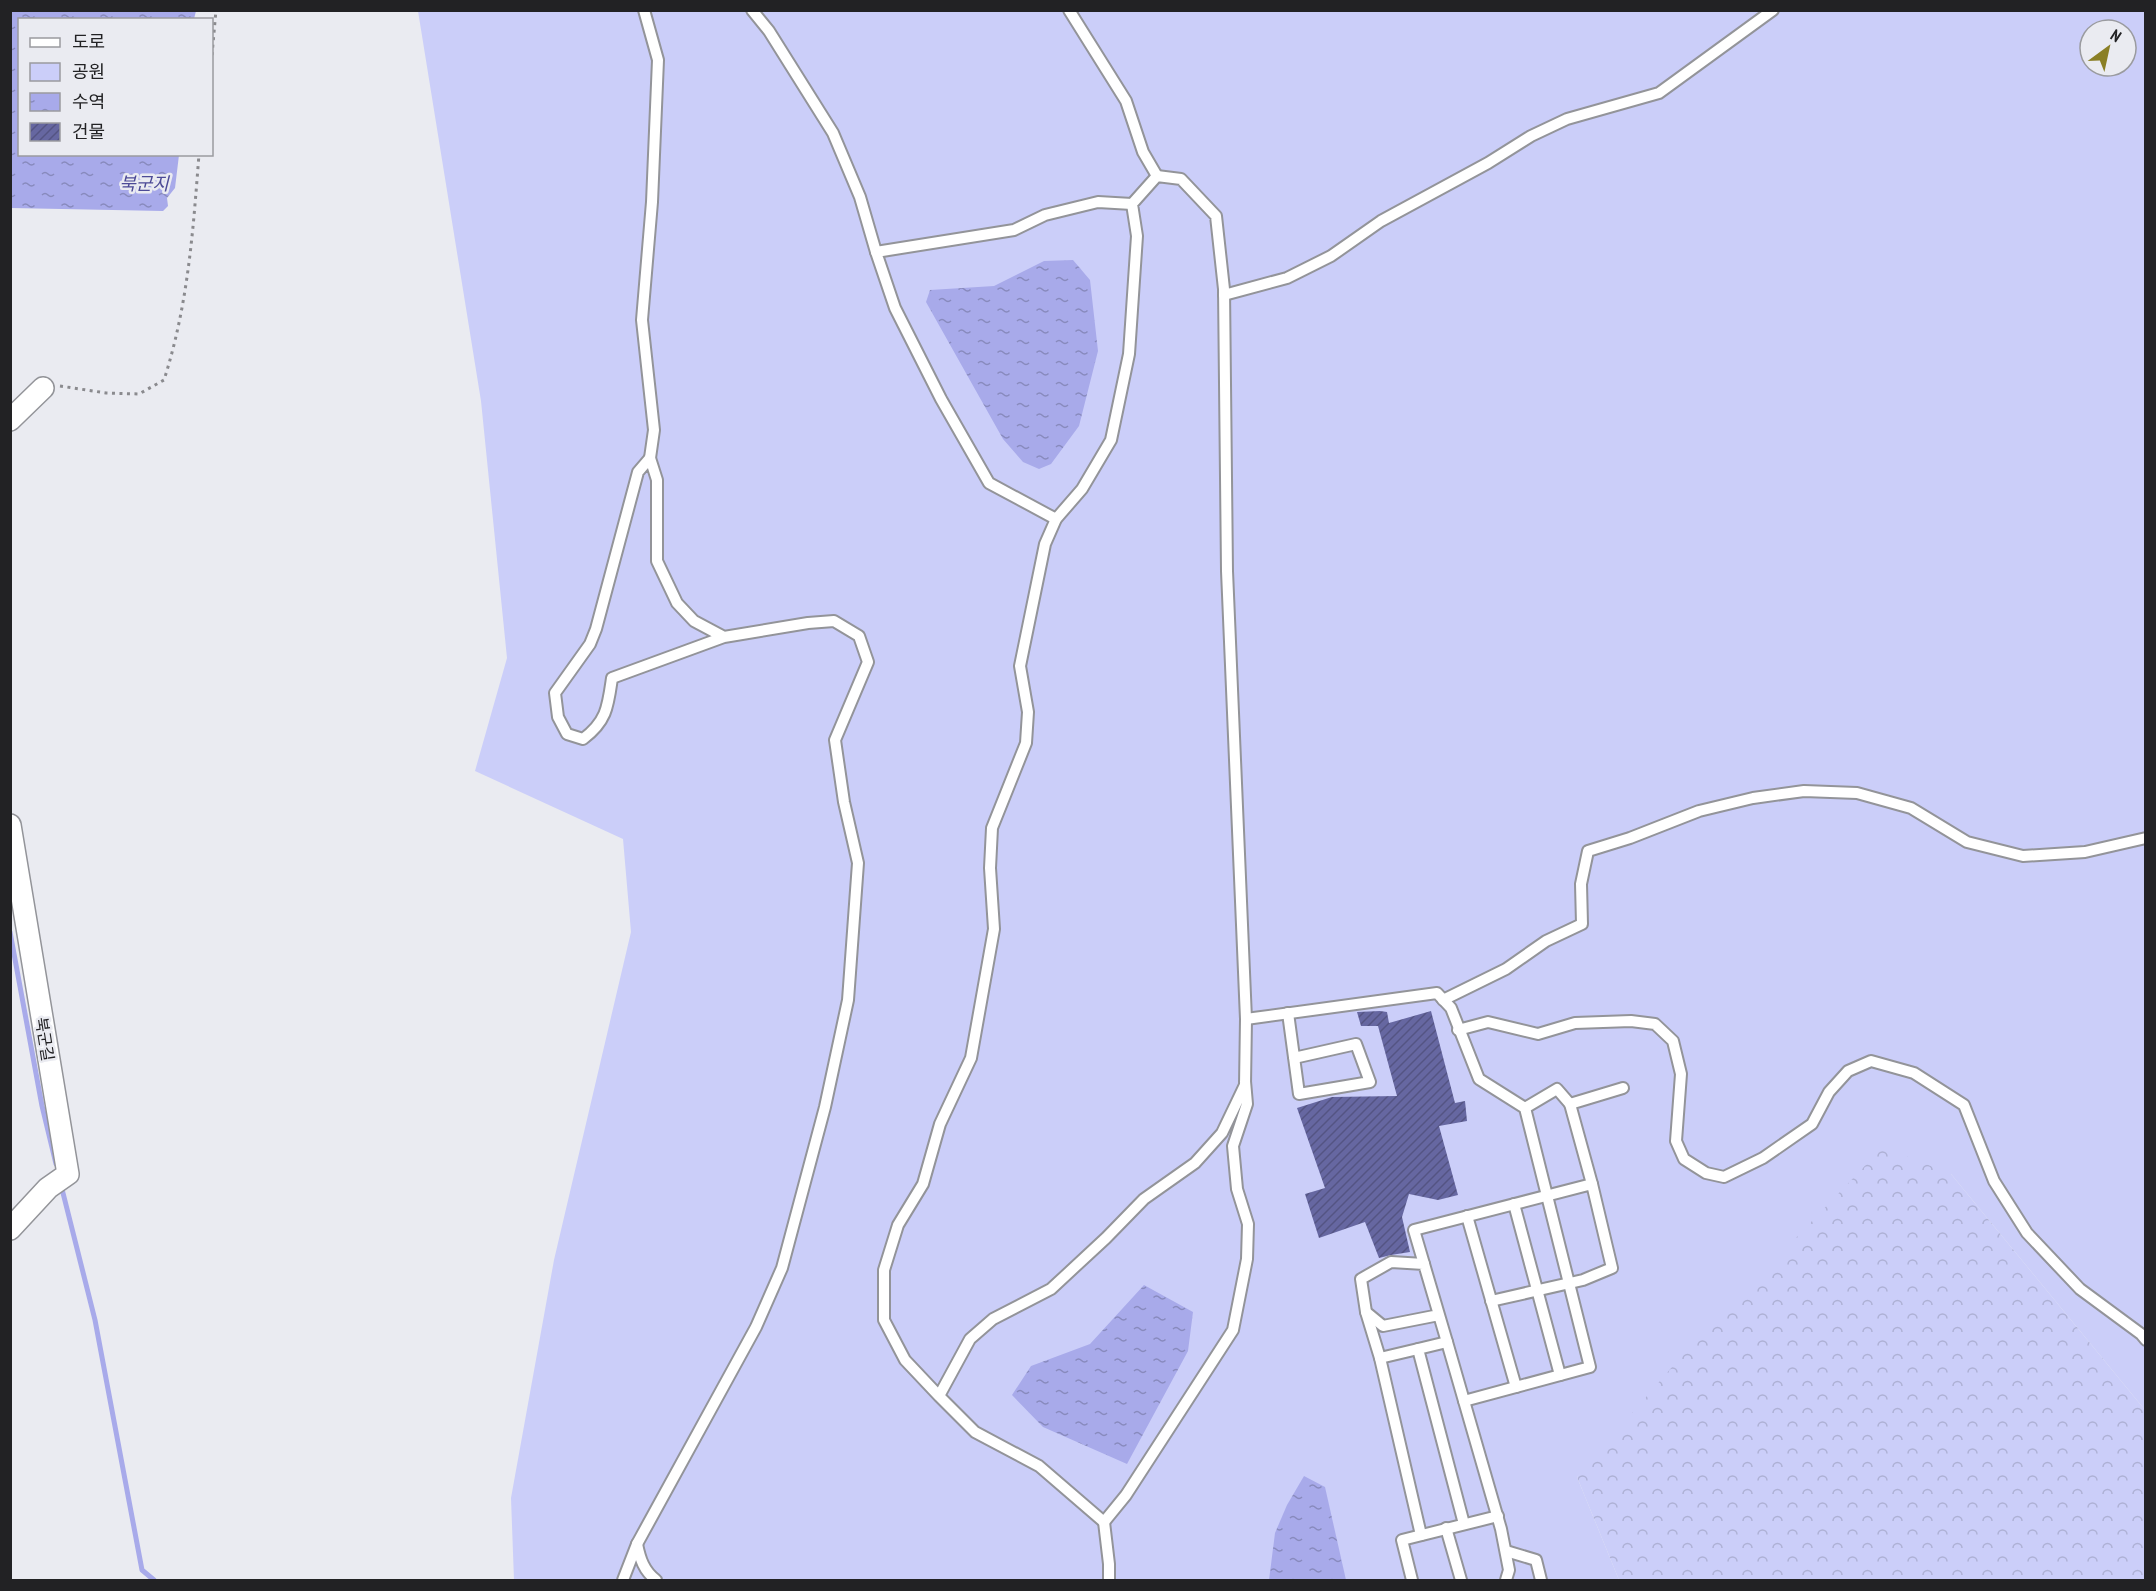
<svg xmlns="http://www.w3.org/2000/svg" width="2156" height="1591" viewBox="0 0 2156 1591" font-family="'PT Sans Narrow','Noto Sans KR',sans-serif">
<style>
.green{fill:#cbcef9;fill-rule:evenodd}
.forest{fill:url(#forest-crowns)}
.water{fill:url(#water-ripples)}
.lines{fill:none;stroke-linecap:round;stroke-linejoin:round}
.stream{stroke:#a8aaea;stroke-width:5}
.building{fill:url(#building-hatch)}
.service-casing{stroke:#939499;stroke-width:14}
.minor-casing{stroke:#939499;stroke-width:24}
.path{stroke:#8a8a8e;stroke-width:3;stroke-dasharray:3 4.5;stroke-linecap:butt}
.service{stroke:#fff;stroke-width:10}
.minor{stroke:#fff;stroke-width:21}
.labels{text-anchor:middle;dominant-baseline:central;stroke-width:5;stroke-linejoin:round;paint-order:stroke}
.street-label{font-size:16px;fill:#222224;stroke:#eaebf1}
.water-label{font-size:18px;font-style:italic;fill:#4c4a96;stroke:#eaebf1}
</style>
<defs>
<pattern id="forest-crowns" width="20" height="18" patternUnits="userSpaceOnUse" patternTransform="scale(1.5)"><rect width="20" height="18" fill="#cbcef9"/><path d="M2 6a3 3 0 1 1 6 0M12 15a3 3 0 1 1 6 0" fill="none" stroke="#aeb1d5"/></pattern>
<pattern id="water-ripples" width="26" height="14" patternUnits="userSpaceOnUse" patternTransform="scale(1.5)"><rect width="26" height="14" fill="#a8aaea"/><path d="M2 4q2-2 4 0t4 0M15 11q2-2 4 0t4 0" fill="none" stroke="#888abd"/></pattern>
<pattern id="building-hatch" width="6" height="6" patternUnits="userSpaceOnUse" patternTransform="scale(1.5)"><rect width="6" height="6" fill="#6667a1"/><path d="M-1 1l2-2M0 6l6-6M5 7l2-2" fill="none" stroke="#545483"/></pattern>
</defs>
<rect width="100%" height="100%" fill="#eaebf1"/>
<path class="green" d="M418 11H2145V1410L1951 1174 1577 1477 1619 1580H514L511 1498 554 1260 631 932 623 839 475 771 507 658 481 401ZM2090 30H2126V66H2090Z"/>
<path class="forest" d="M1883 1147 1951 1174 2145 1410V1580H1619L1577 1477 1672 1367Z"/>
<g class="water">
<path d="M11 10 196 11 194 19 20 20V154L179 155 175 188 167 198 168 206 163 211 11 208Z"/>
<path d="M1073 260 1090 280 1098 351 1079 426 1051 464 1039 469 1023 462 1003 439 926 302 930 290 994 286 1044 261Z"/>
<path d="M1144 1285 1193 1312 1188 1351 1127 1464 1043 1427 1012 1395 1031 1366 1090 1344Z"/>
<path d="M1304 1476 1325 1487 1346 1580H1269L1275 1533 1287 1505Z"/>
</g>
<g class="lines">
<g class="stream">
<path d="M10 932 42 1106 56 1164"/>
<path d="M61 1185 95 1320 142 1570 154 1580"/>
</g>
</g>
<path class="building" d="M1380 1011 1387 1012 1389 1023 1431 1011 1455 1103 1465 1101 1467 1121 1439 1126 1458 1195 1438 1200 1409 1194 1402 1217 1410 1252 1391 1255 1379 1258 1365 1222 1319 1238 1305 1194 1325 1188 1297 1108 1332 1097 1397 1096 1378 1026H1361L1357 1012Z"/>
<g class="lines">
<g class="service-casing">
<g id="service">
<path d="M644 10 658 60 652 202 642 320 654 430 650 458"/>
<path d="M752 10 769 31 833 133 860 197 876 252"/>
<path d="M1069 10 1126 101 1143 152 1157 176"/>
<path d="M1224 295 1287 278 1331 256 1381 221 1488 163 1531 136 1567 119 1659 93 1773 10"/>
<path d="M1056 519 989 483 941 399 895 308 876 252 1014 230 1045 215 1098 202 1132 204"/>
<path d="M1443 1000 1506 969 1546 941 1582 924 1581 884 1588 851 1630 838 1699 811 1753 798 1804 791 1857 793 1911 808 1967 842 2023 856 2085 852 2146 838"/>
<path d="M1288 1013 1299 1094 1370 1082 1356 1044 1294 1058"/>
<path d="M1246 1019 1437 993 1451 1008 1479 1079 1525 1108 1590 1367 1464 1401"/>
<path d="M1458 1030 1488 1022 1538 1034 1575 1023 1631 1021 1655 1024 1673 1041 1681 1074 1676 1141 1684 1159 1706 1173 1724 1177 1763 1158 1812 1124 1829 1092 1848 1071 1871 1061 1914 1073 1964 1105 1994 1181 2027 1233 2080 1289 2141 1334 2146 1340"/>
<path d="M1525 1108 1557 1089 1570 1104"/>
<path d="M1592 1184 1570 1104 1623 1088"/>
<path d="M1514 1204 1560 1375"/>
<path d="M1467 1216 1516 1387"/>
<path d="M1424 1264 1414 1230 1592 1184 1612 1268 1583 1280 1491 1301"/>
<path d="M1366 1312 1380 1358"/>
<path d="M1439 1315 1383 1326 1366 1312 1361 1279 1391 1262 1424 1264 1447 1342 1501 1529 1509 1570 1506 1580"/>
<path d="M1447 1342 1418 1349 1464 1524"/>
<path d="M1418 1349 1380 1358 1421 1535"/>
<path d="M939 1396 905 1360 884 1320V1270L898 1225 923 1184 940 1124 971 1058 994 929 990 868 992 828 1026 743 1028 712 1020 666 1045 544 1056 519 1082 489 1111 440 1129 354 1137 236 1132 204 1157 176 1181 179 1216 216 1224 289 1227 571 1246 1019 1245 1085 1222 1133 1195 1163 1144 1199 1106 1238 1051 1289 993 1319 970 1339 939 1396 975 1432 1039 1466 1104 1522 1126 1495 1233 1330 1247 1259 1248 1224 1237 1189 1233 1146 1247 1104 1245 1081"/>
<path d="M1104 1522 1109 1564V1580"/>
<path d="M1446 1528 1461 1580"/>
<path d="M637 1544 756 1327 782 1268 825 1107 848 1000 858 863 844 802 835 740 868 662 859 636 834 621 808 623 724 637 612 678C608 706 607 721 583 739L567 734 558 717 555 693 590 644 596 629 638 472 650 458 657 480V561L677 603 694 621 724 637"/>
<path d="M1506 1551 1536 1560 1541 1580"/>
<path d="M623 1580 637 1544C640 1559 644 1571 656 1580"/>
<path d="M1412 1580 1402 1540 1498 1516"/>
</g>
</g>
<g class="minor-casing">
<g id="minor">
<path d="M10 420 43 388"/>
<path d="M10 825 68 1174 48 1188 10 1229"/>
</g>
</g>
<g class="path">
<path d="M212 55 216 10"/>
<path d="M60 386 106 393 139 394 164 380C188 305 193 232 199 154"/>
</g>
<use href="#service" class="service"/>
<use href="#minor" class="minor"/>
</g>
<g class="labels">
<g class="street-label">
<text transform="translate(45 1039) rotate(81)">북군길</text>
</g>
<g class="water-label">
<text x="144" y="183">북군지</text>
</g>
</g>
<rect width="2156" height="1591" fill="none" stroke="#222224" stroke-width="24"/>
<rect x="18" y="18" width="195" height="138" fill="#eaebf1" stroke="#9a9b9f" stroke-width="1.5"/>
<rect x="30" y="38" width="30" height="9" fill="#ffffff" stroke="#9a9b9f" stroke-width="1.5"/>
<text x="72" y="48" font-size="18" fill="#222224">도로</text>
<rect x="30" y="63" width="30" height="18" fill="#cbcef9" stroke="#9a9b9f" stroke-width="1.5"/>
<text x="72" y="78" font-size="18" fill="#222224">공원</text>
<rect x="30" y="93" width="30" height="18" fill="url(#water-ripples)" stroke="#9a9b9f" stroke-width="1.5"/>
<text x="72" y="108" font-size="18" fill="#222224">수역</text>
<rect x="30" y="123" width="30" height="18" fill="url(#building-hatch)" stroke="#9a9b9f" stroke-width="1.5"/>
<text x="72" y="138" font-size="18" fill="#222224">건물</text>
<g transform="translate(2108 48) rotate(33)"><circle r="28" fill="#eaebf1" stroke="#9a9b9f" stroke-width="1.5"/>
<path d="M0-4.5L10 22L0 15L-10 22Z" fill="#8a7f25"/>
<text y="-9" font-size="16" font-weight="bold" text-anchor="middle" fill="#222224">N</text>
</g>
</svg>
